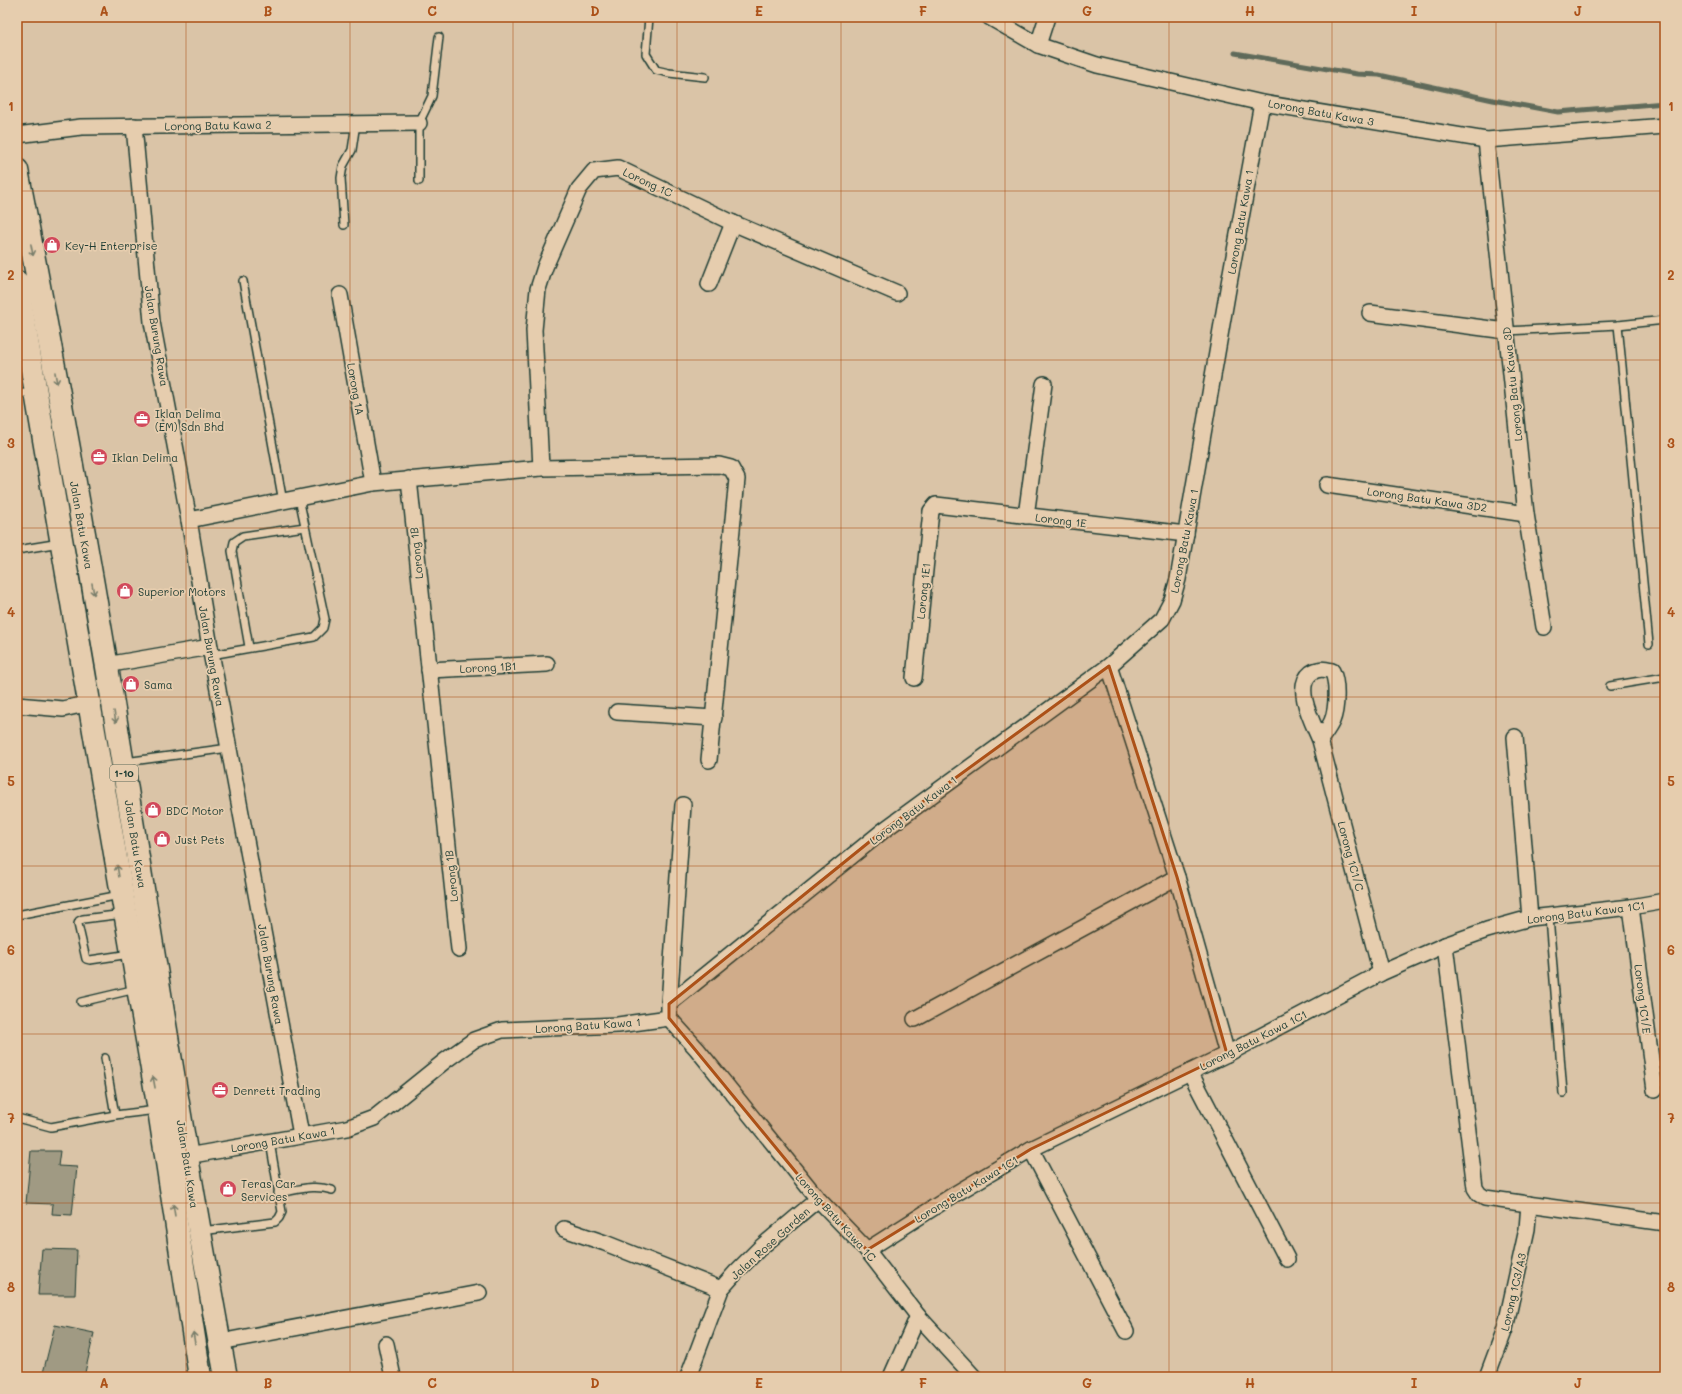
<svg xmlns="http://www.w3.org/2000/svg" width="1682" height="1394" viewBox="0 0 1682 1394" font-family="Mali,sans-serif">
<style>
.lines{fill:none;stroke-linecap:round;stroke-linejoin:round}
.stream{stroke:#5e6b5a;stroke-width:5}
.building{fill:#a09a83;stroke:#1f3d34}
.service-casing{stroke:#1f3d34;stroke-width:10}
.minor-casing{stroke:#1f3d34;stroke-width:18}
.trunk-casing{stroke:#1f3d34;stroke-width:25}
.service{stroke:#e6cdae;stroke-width:7}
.minor{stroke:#e6cdae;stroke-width:15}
.trunk{stroke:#e6cdae;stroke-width:22}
.oneway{stroke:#797e6b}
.marked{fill:#ac5118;fill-opacity:0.2;stroke:#ac5118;stroke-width:3;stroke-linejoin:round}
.grid{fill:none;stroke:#ac5118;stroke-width:1;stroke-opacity:0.55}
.labels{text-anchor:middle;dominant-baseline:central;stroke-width:3.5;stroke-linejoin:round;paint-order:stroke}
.shield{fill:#e6cdae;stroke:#5b6859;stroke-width:1}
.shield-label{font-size:10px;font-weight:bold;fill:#1f3d34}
.street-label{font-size:11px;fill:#1f3d34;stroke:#e6cdae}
.poi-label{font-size:11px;fill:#1f3d34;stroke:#e6cdae;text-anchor:start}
.neatline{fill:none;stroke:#ac5118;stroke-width:1.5}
.grid-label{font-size:13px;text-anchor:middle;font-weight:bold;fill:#ac5118}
</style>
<rect width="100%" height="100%" fill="#dac4a7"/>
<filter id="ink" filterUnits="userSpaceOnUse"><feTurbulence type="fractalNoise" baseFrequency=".025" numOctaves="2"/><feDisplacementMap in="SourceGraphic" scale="8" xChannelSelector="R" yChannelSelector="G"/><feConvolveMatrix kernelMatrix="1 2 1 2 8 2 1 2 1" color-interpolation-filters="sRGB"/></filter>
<g filter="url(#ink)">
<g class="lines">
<path class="stream" d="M1235 53 1357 74 1379 75 1493 100 1558 112 1665 103"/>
</g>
<g class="building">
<path d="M31 1151H60L58 1166 77 1167 72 1215 52 1214 53 1204 26 1203Z"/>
<path d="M42 1249 77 1250 75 1295H38Z"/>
<path d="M55 1325 94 1333 84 1377H42Z"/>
</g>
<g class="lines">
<g class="service-casing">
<g id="service">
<path d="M649 17 646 54 656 70 669 73 705 77"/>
<path d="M419 181V123L432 96 439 37"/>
<path d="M344 225 341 178 343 166 352 150 356 123"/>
<path d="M243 281 283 502"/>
<path d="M1618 325 1649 644"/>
<path d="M1506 331 1618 325 1665 320"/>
<path d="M17 394 33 392"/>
<path d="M17 550 60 543"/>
<path d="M249 647 232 551 234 542 243 536 305 527"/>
<path d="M211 655 314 637 323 628 325 619 299 498"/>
<path d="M1610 686 1665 677"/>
<path d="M125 762 229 748"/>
<path d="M124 914 83 919 79 921 78 924 86 959 90 960 130 954"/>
<path d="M17 915 120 895"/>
<path d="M1549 917 1563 1093"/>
<path d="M81 1002 136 989"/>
<path d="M105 1058 115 1115 157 1110"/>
<path d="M17 1118 51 1127 115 1115"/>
<path d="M278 1193C298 1190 313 1184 332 1190"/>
<path d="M201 1231 275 1222 279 1218 282 1212 270 1142"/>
</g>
</g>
<g class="minor-casing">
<g id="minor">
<path d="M989 17 1038 45 1097 65 1262 103 1486 140 1665 126"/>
<path d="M1038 45 1047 17"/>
<path d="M134 126 152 322 189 520 210 647 301 1135"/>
<path d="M17 135 81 127 419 123"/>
<path d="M1486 140 1526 514 1544 627"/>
<path d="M709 284 733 223"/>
<path d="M340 295 373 483"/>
<path d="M1370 313 1506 331"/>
<path d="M541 468 534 330 538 289 545 267 579 189 594 171 618 168 733 223 897 293"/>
<path d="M409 479 459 949"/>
<path d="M1327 485 1526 514"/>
<path d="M1026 516 1044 384"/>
<path d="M189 520 373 483 541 468 719 465 731 468 737 479 709 760"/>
<path d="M106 665 210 647"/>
<path d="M1109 666 1177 877 1227 1054"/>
<path d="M429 670 547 664"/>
<path d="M914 678 931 511 936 505 1186 534"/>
<path d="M17 705 63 709 90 703"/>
<path d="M617 712 714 718"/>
<path d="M1515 737 1530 918"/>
<path d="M1320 740C1324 734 1329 728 1332 721 1337 709 1338 682 1332 671 1324 669 1318 668 1311 673 1293 687 1313 723 1320 740L1381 973"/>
<path d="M1631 907 1655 1090"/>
<path d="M1445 945 1475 1188 1479 1194 1485 1198 1665 1223"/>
<path d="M669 1004 683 805"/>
<path d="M669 1018 697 1049 818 1199 867 1250 918 1316 974 1377"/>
<path d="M915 1019 1177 877"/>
<path d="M1190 1072 1287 1259"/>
<path d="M1031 1149 1126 1331"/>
<path d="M187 1156 347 1128 374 1118 446 1060 474 1040 502 1030 618 1025 669 1018V1004L884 830 1109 666 1162 619 1172 600 1178 579 1228 289 1262 103"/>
<path d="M564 1229 605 1243 721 1289"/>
<path d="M867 1250 955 1194 1031 1149 1227 1054 1381 973 1445 945 1487 930 1530 918 1631 907 1665 901"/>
<path d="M220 1342 479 1293"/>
<path d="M386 1344 393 1377"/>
<path d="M688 1377 721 1289 737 1271 760 1248 818 1199"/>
<path d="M891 1377 918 1316"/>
<path d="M1487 1377 1505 1329 1527 1229 1529 1204"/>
</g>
</g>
<g class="trunk-casing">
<g id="trunk">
<path d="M17 170C49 336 79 501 107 667 146 904 182 1141 226 1377"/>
<path d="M17 282 159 1110 200 1377"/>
</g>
</g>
<use href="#service" class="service"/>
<use href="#minor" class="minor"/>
<use href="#trunk" class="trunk"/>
</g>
<defs><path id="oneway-shaft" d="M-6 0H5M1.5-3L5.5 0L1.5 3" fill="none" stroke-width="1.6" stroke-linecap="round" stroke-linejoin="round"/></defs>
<g class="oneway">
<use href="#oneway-shaft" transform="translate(32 250) rotate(79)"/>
<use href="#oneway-shaft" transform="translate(56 378) rotate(80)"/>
<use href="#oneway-shaft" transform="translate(93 589) rotate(80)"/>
<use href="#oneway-shaft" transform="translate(115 717) rotate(81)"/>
<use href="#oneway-shaft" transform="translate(118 871) rotate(-99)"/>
<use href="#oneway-shaft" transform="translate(154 1082) rotate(-100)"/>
<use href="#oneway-shaft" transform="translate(174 1210) rotate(-99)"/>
<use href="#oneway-shaft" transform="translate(194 1338) rotate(-99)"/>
</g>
</g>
<path class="marked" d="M1109 666 1177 877 1227 1054 1031 1149 867 1250 818 1199 669 1018V1004L884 830Z"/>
<path class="grid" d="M186 17V1377M350 17V1377M513 17V1377M677 17V1377M841 17V1377M1005 17V1377M1169 17V1377M1332 17V1377M1496 17V1377M17 191H1665M17 360H1665M17 528H1665M17 697H1665M17 866H1665M17 1034H1665M17 1203H1665"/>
<defs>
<g id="shop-disc" transform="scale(0.9)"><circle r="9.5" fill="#d1495b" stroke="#e6cdae"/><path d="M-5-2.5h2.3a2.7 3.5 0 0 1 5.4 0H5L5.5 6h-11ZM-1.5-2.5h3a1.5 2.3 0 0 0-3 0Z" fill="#fff"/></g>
<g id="office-disc" transform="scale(0.9)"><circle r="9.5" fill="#d1495b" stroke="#e6cdae"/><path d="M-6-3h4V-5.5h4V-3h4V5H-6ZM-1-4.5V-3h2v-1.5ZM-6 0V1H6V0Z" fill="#fff"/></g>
</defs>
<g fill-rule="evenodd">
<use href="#shop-disc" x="52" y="245"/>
<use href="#office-disc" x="142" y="419"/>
<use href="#office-disc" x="99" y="457"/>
<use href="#shop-disc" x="125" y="591"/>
<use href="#shop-disc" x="131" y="684"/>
<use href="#shop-disc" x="153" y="810"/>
<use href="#shop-disc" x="162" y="839"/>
<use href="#office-disc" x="220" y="1090"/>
<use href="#shop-disc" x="228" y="1189"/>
</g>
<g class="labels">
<rect class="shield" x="110" y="765" width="28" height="16" rx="3"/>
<g class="shield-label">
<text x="124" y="773">1-10</text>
</g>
<g class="street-label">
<text transform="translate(1321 112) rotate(10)">Lorong Batu Kawa 3</text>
<text transform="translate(218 125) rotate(-1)">Lorong Batu Kawa 2</text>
<text transform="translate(648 182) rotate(25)">Lorong 1C</text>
<text transform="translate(1240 222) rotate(-80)">Lorong Batu Kawa 1</text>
<text transform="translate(157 336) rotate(81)">Jalan Burung Rawa</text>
<text transform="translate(1512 384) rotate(-96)">Lorong Batu Kawa 3D</text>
<text transform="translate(356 389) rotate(80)">Lorong 1A</text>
<text transform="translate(1427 499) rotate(8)">Lorong Batu Kawa 3D2</text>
<text transform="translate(1061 520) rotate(7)">Lorong 1E</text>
<text transform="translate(82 525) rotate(80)">Jalan Batu Kawa</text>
<text transform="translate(1184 541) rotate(-79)">Lorong Batu Kawa 1</text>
<text transform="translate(416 553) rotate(-96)">Lorong 1B</text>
<text transform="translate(923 591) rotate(-84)">Lorong 1E1</text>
<text transform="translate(212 656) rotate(80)">Jalan Burung Rawa</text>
<text transform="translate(488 667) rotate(-3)">Lorong 1B1</text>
<text transform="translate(913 810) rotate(-37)">Lorong Batu Kawa 1</text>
<text transform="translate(136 844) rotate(81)">Jalan Batu Kawa</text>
<text transform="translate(1351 856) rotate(75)">Lorong 1C1/C</text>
<text transform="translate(451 876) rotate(-96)">Lorong 1B</text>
<text transform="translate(1586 912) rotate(-7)">Lorong Batu Kawa 1C1</text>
<text transform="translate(271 974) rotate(80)">Jalan Burung Rawa</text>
<text transform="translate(1643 999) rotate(83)">Lorong 1C1/E</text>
<text transform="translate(588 1025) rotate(-4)">Lorong Batu Kawa 1</text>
<text transform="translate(1253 1040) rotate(-27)">Lorong Batu Kawa 1C1</text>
<text transform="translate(283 1139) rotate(-10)">Lorong Batu Kawa 1</text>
<text transform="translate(188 1164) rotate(81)">Jalan Batu Kawa</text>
<text transform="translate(966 1189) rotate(-31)">Lorong Batu Kawa 1C1</text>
<text transform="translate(836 1217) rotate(48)">Lorong Batu Kawa 1C</text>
<text transform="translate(770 1243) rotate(-42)">Jalan Rose Garden</text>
<text transform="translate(1513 1292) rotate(-77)">Lorong 1C3/A3</text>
</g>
<g class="poi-label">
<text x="65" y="245">Key-H Enterprise</text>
<text x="155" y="413">Iklan Delima<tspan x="155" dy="13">(EM) Sdn Bhd</tspan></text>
<text x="112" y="457">Iklan Delima</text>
<text x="138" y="591">Superior Motors</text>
<text x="144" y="684">Sama</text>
<text x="166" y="810">BDC Motor</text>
<text x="175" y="839">Just Pets</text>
<text x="233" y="1090">Denrett Trading</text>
<text x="241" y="1183">Teras Car<tspan x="241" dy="13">Services</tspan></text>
</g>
</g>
<rect width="1682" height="1394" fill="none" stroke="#e6cdae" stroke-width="44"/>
<rect x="22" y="22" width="1638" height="1350" class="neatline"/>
<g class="grid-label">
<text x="104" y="16">A</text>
<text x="268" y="16">B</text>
<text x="432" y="16">C</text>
<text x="595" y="16">D</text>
<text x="759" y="16">E</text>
<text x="923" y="16">F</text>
<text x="1087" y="16">G</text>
<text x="1250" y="16">H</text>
<text x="1414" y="16">I</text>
<text x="1578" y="16">J</text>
<text x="11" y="111">1</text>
<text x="1671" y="111">1</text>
<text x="11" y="280">2</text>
<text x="1671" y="280">2</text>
<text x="11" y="448">3</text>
<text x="1671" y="448">3</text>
<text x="11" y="617">4</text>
<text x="1671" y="617">4</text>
<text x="11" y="786">5</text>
<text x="1671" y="786">5</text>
<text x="11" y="955">6</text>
<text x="1671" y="955">6</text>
<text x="11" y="1123">7</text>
<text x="1671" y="1123">7</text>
<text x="11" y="1292">8</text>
<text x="1671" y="1292">8</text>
<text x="104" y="1388">A</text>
<text x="268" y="1388">B</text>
<text x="432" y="1388">C</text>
<text x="595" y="1388">D</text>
<text x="759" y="1388">E</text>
<text x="923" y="1388">F</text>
<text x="1087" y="1388">G</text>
<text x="1250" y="1388">H</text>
<text x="1414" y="1388">I</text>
<text x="1578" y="1388">J</text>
</g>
</svg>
